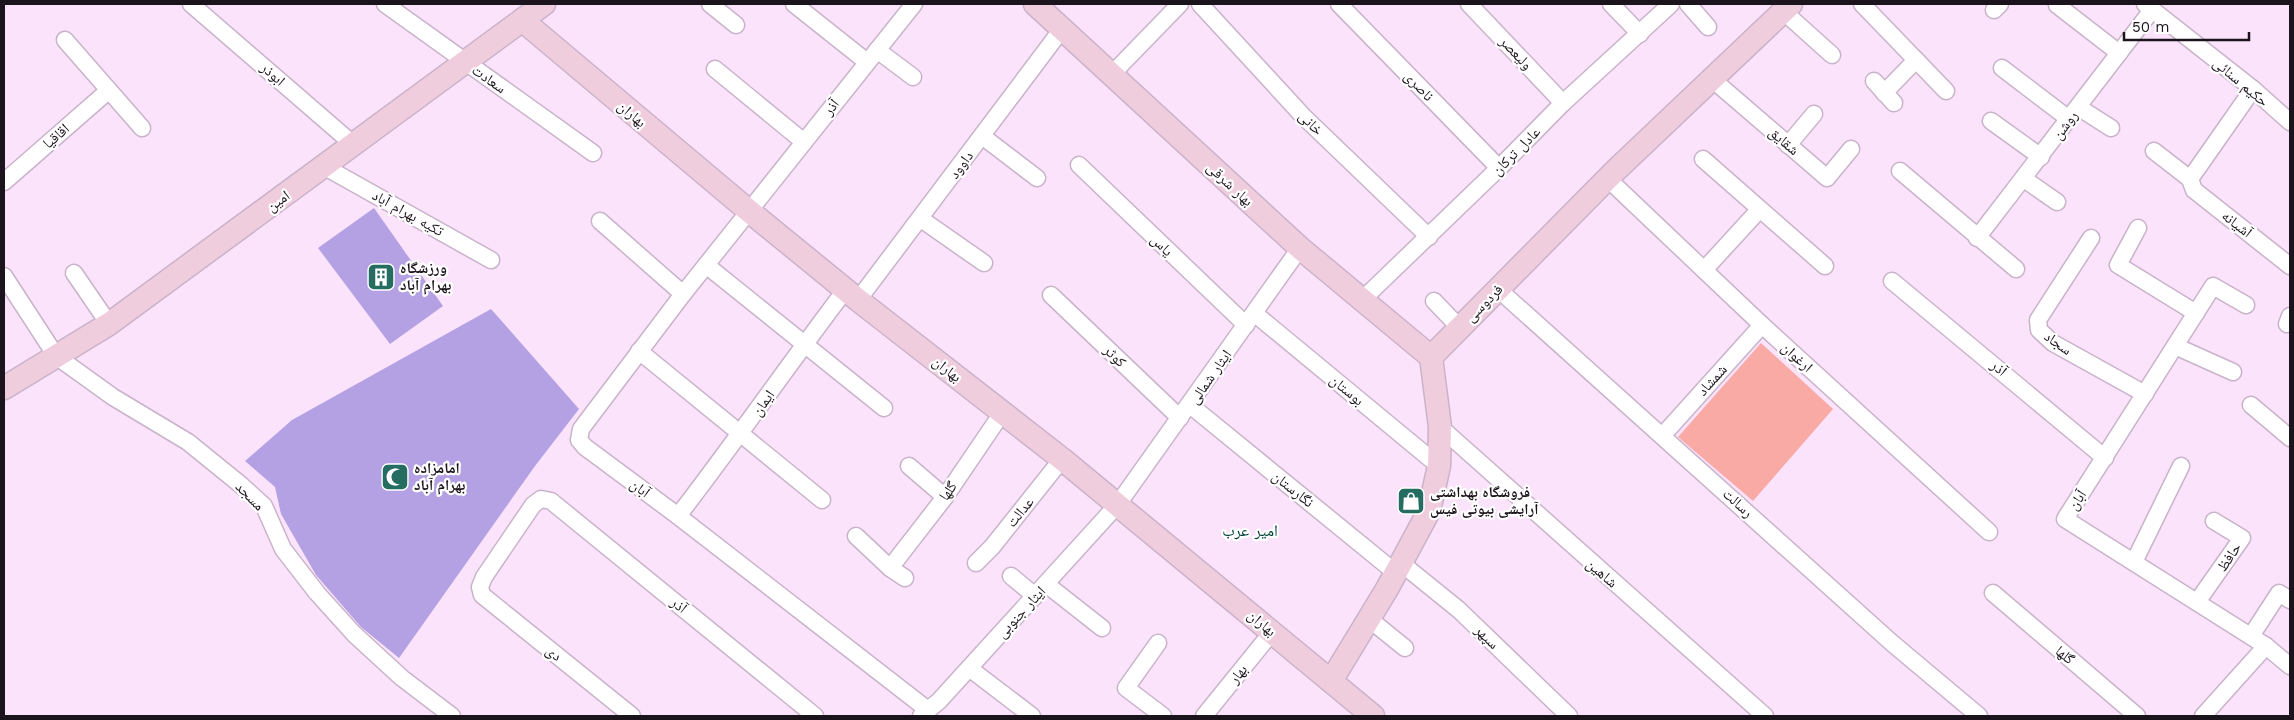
<svg xmlns="http://www.w3.org/2000/svg" width="2294" height="720" viewBox="0 0 2294 720" font-family="'Work Sans','Noto Naskh Arabic',sans-serif">
<style>
.green{fill:#faaaa5}
.building{fill:#b3a1e4}
.lines{fill:none;stroke-linecap:round;stroke-linejoin:round}
.street-casing{stroke:#c9b3ca;stroke-width:19}
.secondary-casing{stroke:#c9b3ca;stroke-width:25}
.street{stroke:#fff;stroke-width:16}
.secondary{stroke:#f0cddd;stroke-width:22}
.labels{text-anchor:middle;dominant-baseline:central;stroke-width:4.5;stroke-linejoin:round;paint-order:stroke}
.street-label{font-size:15px;fill:#1c141c;stroke:#fff}
.poi-label{font-size:15px;font-weight:bold;fill:#1c141c;stroke:#fff;text-anchor:start}
.neighbourhood-label{font-size:16px;fill:#004139;stroke:#fff}
</style>
<rect width="100%" height="100%" fill="#fbe3fb"/>
<path class="green" d="M1761 343 1833 409 1753 501 1678 437Z"/>
<g class="building">
<path d="M374 208 443 306 390 344 318 248Z"/>
<path d="M491 309 579 409 535 466 399 658 361 627 316 575 281 514 275 487 245 461 292 420Z"/>
</g>
<g class="lines">
<g class="street-casing">
<g id="street">
<path d="M191 4 354 145"/>
<path d="M385 4 593 153"/>
<path d="M710 4 736 25"/>
<path d="M794 4 867 62"/>
<path d="M914 4 683 294 581 429 579 440 585 447 678 516 928 710"/>
<path d="M1200 4 1303 116 1429 237"/>
<path d="M1339 4 1499 168"/>
<path d="M1469 4 1563 103"/>
<path d="M1611 4 1640 34"/>
<path d="M1688 4 1708 27"/>
<path d="M1862 4 1946 91"/>
<path d="M2145 4 2253 89 2290 122"/>
<path d="M2057 5 2119 53"/>
<path d="M1994 10 2000 4"/>
<path d="M1783 11 1832 55"/>
<path d="M65 40 142 128"/>
<path d="M877 50 913 77"/>
<path d="M2002 68 2069 119"/>
<path d="M715 69 804 142"/>
<path d="M1112 74 1180 4"/>
<path d="M1712 79 1827 178 1851 149"/>
<path d="M1874 81 1894 103"/>
<path d="M1884 93 1916 60"/>
<path d="M2078 107 2111 128"/>
<path d="M1991 121 2041 157"/>
<path d="M982 136 1037 178"/>
<path d="M1788 145 1814 114"/>
<path d="M2154 151 2190 179"/>
<path d="M1703 159 1825 266"/>
<path d="M1079 165 1246 325"/>
<path d="M325 167 491 260"/>
<path d="M1900 171 2016 269"/>
<path d="M1608 179 1762 325 1989 532"/>
<path d="M2024 179 2057 202"/>
<path d="M2190 179 2194 190 2290 266"/>
<path d="M2190 179 2253 89"/>
<path d="M4 182 108 91"/>
<path d="M921 219 984 263"/>
<path d="M600 221 683 294"/>
<path d="M2138 228 2118 265 2196 313"/>
<path d="M1977 238 2152 10"/>
<path d="M2091 238 2038 320 2039 330 2053 343 2145 394"/>
<path d="M706 265 884 408"/>
<path d="M1704 270 1759 210"/>
<path d="M74 273 109 324"/>
<path d="M4 276 56 356 113 397 188 442 241 485 264 506 283 549 317 593 354 634 402 678 452 716"/>
<path d="M1892 281 2105 458"/>
<path d="M1498 289 1892 643 1979 716"/>
<path d="M1051 295 1180 418"/>
<path d="M1363 299 1499 168 1563 103 1671 4"/>
<path d="M858 300 1062 29"/>
<path d="M1434 301 1459 327"/>
<path d="M2246 305 2213 286 2065 519 2266 646 2290 666"/>
<path d="M1254 313 1439 466"/>
<path d="M2287 324 2290 316"/>
<path d="M2175 346 2233 372"/>
<path d="M639 351 822 500"/>
<path d="M1190 405 1396 573"/>
<path d="M2251 405 2290 438"/>
<path d="M1440 427 1765 716"/>
<path d="M1663 435 1762 325"/>
<path d="M909 466 945 497"/>
<path d="M678 516C735 442 789 364 846 289"/>
<path d="M856 536 890 568 905 578"/>
<path d="M2134 562 2181 466"/>
<path d="M976 563 992 547 1062 459"/>
<path d="M1401 563 1459 610 1569 716"/>
<path d="M890 568 945 497 1002 413"/>
<path d="M1011 576 1035 596"/>
<path d="M1046 584 1102 628"/>
<path d="M1993 593 2137 716"/>
<path d="M2197 602 2242 538 2214 521"/>
<path d="M1368 618 1405 648"/>
<path d="M2251 636 2279 593 2290 600"/>
<path d="M1158 643 1126 688 1163 716"/>
<path d="M969 668 1032 716"/>
<path d="M632 716 482 595 480 587 484 577 533 505 541 499 551 501 815 716"/>
<path d="M921 716 939 701 1118 504 1300 248"/>
<path d="M1204 716 1272 632"/>
<path d="M2203 716 2266 646"/>
</g>
</g>
<g class="secondary-casing">
<g id="secondary">
<path d="M1035 4 1300 248 1431 357"/>
<path d="M522 20 749 211 858 300 1062 459 1373 716"/>
<path d="M4 388 109 324 544 4"/>
<path d="M1331 681 1387 589 1429 511 1439 466 1440 427 1431 357 1615 171 1791 4"/>
</g>
</g>
<use href="#street" class="street"/>
<use href="#secondary" class="secondary"/>
</g>
<defs>
<g id="building-square" transform="scale(1.4375)"><rect x="-9" y="-9" width="18" height="18" rx="4" fill="#256c61" stroke="#fff"/><path d="M-4-6H4V6H1V3H-1V6H-4ZM-2.5-4.3h1.7v1.8h-1.7ZM.8-4.3h1.7v1.8H.8ZM-2.5-1h1.7V.8h-1.7ZM.8-1h1.7V.8H.8Z" fill="#fff"/></g>
<g id="mosque-square" transform="scale(1.4375)"><rect x="-9" y="-9" width="18" height="18" rx="4" fill="#256c61" stroke="#fff"/><path d="M3.5-4.9A6 6 0 1 0 3.5 4.9A5 5 0 1 1 3.5-4.9Z" fill="#fff"/></g>
<g id="shop-square" transform="scale(1.4375)"><rect x="-9" y="-9" width="18" height="18" rx="4" fill="#256c61" stroke="#fff"/><path d="M-5-2.5h2.3a2.7 3.5 0 0 1 5.4 0H5L5.5 6h-11ZM-1.5-2.5h3a1.5 2.3 0 0 0-3 0Z" fill="#fff"/></g>
</defs>
<g fill-rule="evenodd">
<use href="#building-square" x="381" y="277"/>
<use href="#mosque-square" x="395" y="477"/>
<use href="#shop-square" x="1411" y="501"/>
</g>
<g class="labels">
<g class="street-label">
<text transform="translate(1516 53) rotate(46)">ولیعصر</text>
<text transform="translate(273 74) rotate(41)">ابوذر</text>
<text transform="translate(489 79) rotate(35)">سعادت</text>
<text transform="translate(2241 82) rotate(40)">حکیم سنائی</text>
<text transform="translate(1419 86) rotate(46)">ناصری</text>
<text transform="translate(831 107) rotate(-51)">آذر</text>
<text transform="translate(632 114) rotate(40)">بهاران</text>
<text transform="translate(1311 123) rotate(45)">خانی</text>
<text transform="translate(2065 125) rotate(-54)">روشن</text>
<text transform="translate(56 136) rotate(-41)">اقاقیا</text>
<text transform="translate(1784 141) rotate(41)">شقایق</text>
<text transform="translate(1516 151) rotate(-45)">عادل ترکان</text>
<text transform="translate(961 165) rotate(-54)">داوود</text>
<text transform="translate(1230 184) rotate(43)">بهار شرقی</text>
<text transform="translate(278 201) rotate(-36)">امین</text>
<text transform="translate(408 213) rotate(29)">تکیه بهرام آباد</text>
<text transform="translate(2237 224) rotate(38)">آشیانه</text>
<text transform="translate(1162 245) rotate(44)">یاس</text>
<text transform="translate(1484 303) rotate(-45)">فردوسی</text>
<text transform="translate(2058 343) rotate(35)">سجاد</text>
<text transform="translate(1115 356) rotate(44)">کوثر</text>
<text transform="translate(1797 357) rotate(42)">ارغوان</text>
<text transform="translate(1999 368) rotate(40)">آذر</text>
<text transform="translate(947 369) rotate(38)">بهاران</text>
<text transform="translate(1210 377) rotate(-55)">ایثار شمالی</text>
<text transform="translate(1712 380) rotate(-48)">شمشاد</text>
<text transform="translate(1347 390) rotate(40)">بوستان</text>
<text transform="translate(763 403) rotate(-55)">ایمان</text>
<text transform="translate(640 488) rotate(37)">آبان</text>
<text transform="translate(1293 489) rotate(39)">نگارستان</text>
<text transform="translate(948 491) rotate(-55)">گلها</text>
<text transform="translate(250 496) rotate(45)">مسجد</text>
<text transform="translate(2077 500) rotate(-56)">آبان</text>
<text transform="translate(1738 503) rotate(42)">رسالت</text>
<text transform="translate(1020 512) rotate(-51)">عدالت</text>
<text transform="translate(2229 557) rotate(-56)">حافظ</text>
<text transform="translate(1602 573) rotate(41)">شاهین</text>
<text transform="translate(679 605) rotate(39)">آذر</text>
<text transform="translate(1021 612) rotate(-47)">ایثار جنوبی</text>
<text transform="translate(1262 623) rotate(40)">بهاران</text>
<text transform="translate(1487 637) rotate(45)">سپهر</text>
<text transform="translate(554 653) rotate(39)">دی</text>
<text transform="translate(2065 655) rotate(40)">گلها</text>
<text transform="translate(1238 674) rotate(-51)">بهار</text>
</g>
<g class="poi-label">
<text x="400" y="268">ورزشگاه<tspan x="400" dy="17">بهرام آباد</tspan></text>
<text x="414" y="468">امامزاده<tspan x="414" dy="17">بهرام آباد</tspan></text>
<text x="1430" y="492">فروشگاه بهداشتی<tspan x="1430" dy="17">آرایشی بیوتی فیس</tspan></text>
</g>
<g class="neighbourhood-label">
<text x="1250" y="530">امیر عرب</text>
</g>
</g>
<rect width="2294" height="720" fill="none" stroke="#1c141c" stroke-width="10"/>
<path d="M2124 32v8h125v-8" fill="none" stroke="#1c141c" stroke-width="2.5"/>
<text x="2132" y="32" font-size="15" fill="#1c141c" stroke="#ffffff" stroke-width="4" paint-order="stroke">50 m</text>
</svg>
